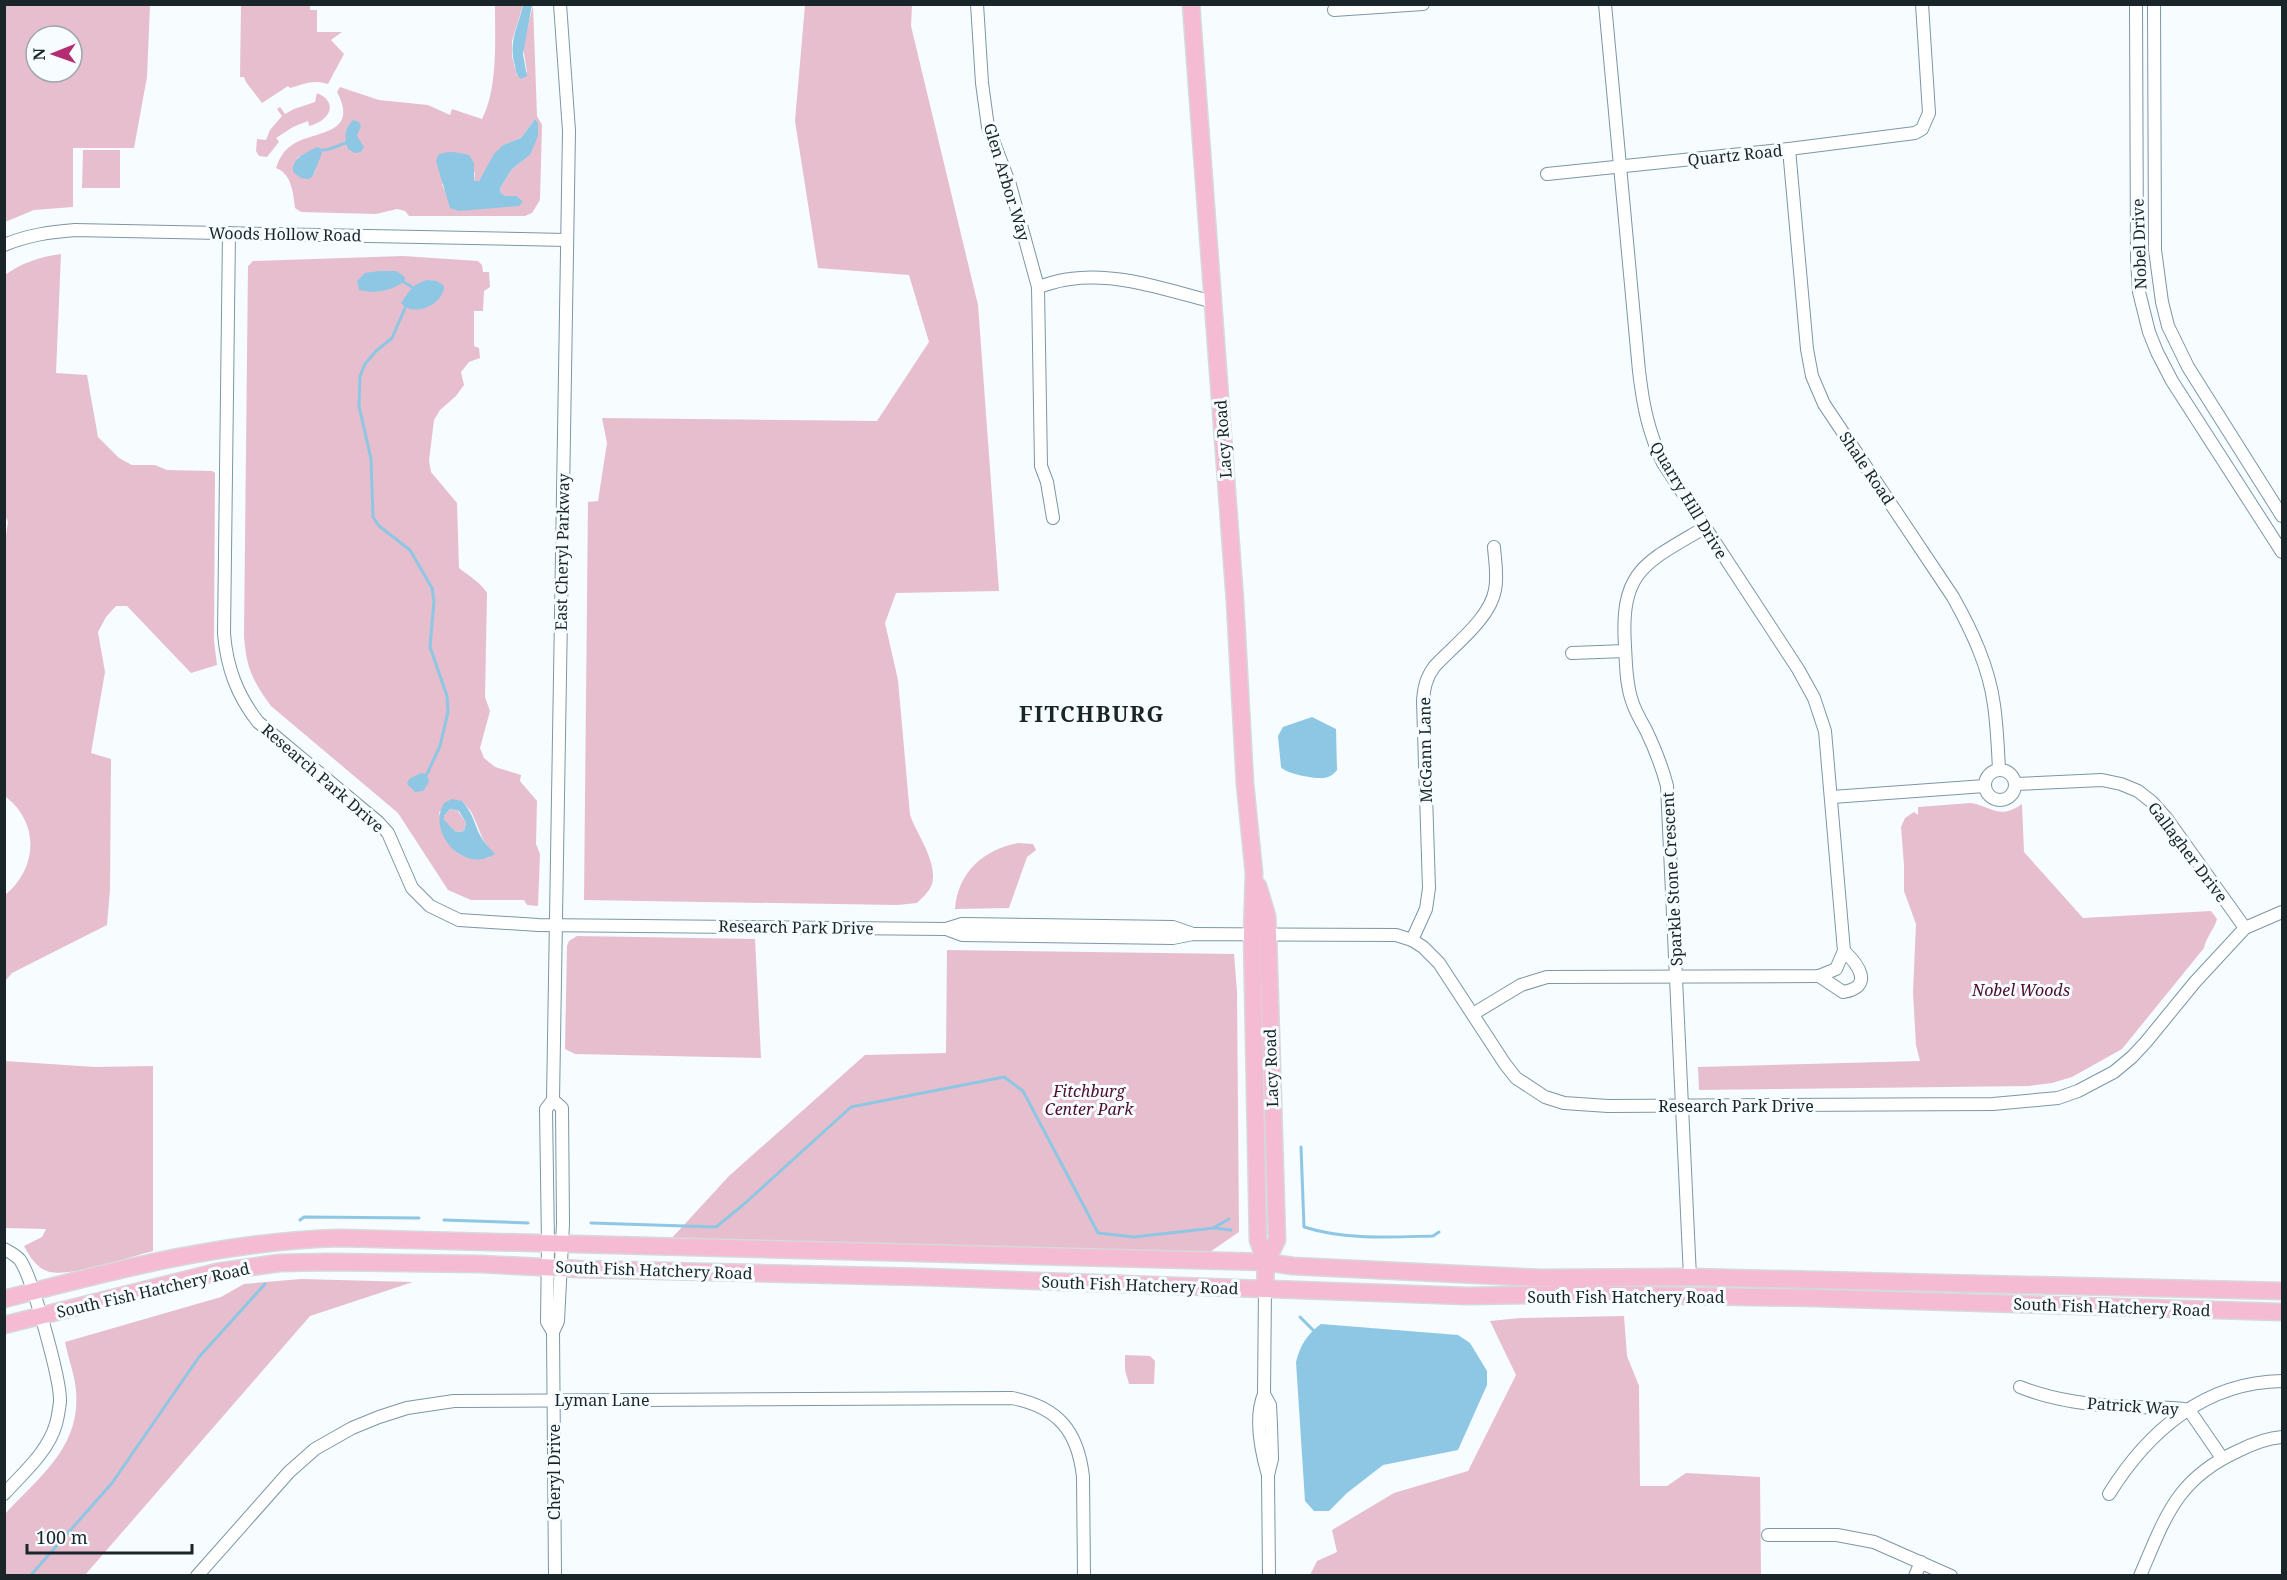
<svg xmlns="http://www.w3.org/2000/svg" width="2287" height="1580" viewBox="0 0 2287 1580" font-family="'Noto Serif',serif">
<style>
.green{fill:#e7becd;fill-rule:evenodd}
.water{fill:#8ec7e4;fill-rule:evenodd}
.lines{fill:none;stroke-linecap:round;stroke-linejoin:round}
.stream{stroke:#8ec7e4;stroke-width:3}
.minor-casing{stroke:#7c97a5;stroke-width:14}
.major-casing{stroke:#d6d8d9;stroke-width:19}
.minor{stroke:#fff;stroke-width:12}
.major{stroke:#f5bbd3;stroke-width:16}
.labels{text-anchor:middle;dominant-baseline:central;stroke-width:6;stroke-linejoin:round;paint-order:stroke}
.street-label{font-size:16px;fill:#1a252a;stroke:#f6fcff}
.park-label{font-size:16px;font-style:italic;fill:#4f0d2f;stroke:#f6fcff}
.district-label{font-size:22px;font-weight:bold;letter-spacing:1.5px;fill:#1a252a;stroke:#f6fcff}
</style>
<rect width="100%" height="100%" fill="#f6fcff"/>
<g class="green">
<path d="M5 4 150 5 147 77 134 148H73V207L34 210 5 222ZM36 36H72V72H36Z"/>
<path d="M241 5H310V10H317V32H342L331 40 344 54 328 84C314 79 303 84 290 88L288 86 262 103 246 82 244 77H240Z"/>
<path d="M495 5H523L512 41V56L517 76 527 72 523 47 533 5 537 116 542 125 540 200 532 213 525 216H409L405 211 397 209 376 214 301 212 295 208C293 193 292 174 276 168 279 159 284 150 292 145 314 130 360 136 337 92L340 87 379 100 428 105 450 115 452 109 482 119C498 88 495 40 495 5ZM535 119 530 155 512 169 500 188 501 193 505 196H517L522 202 447 196 442 184 475 172 474 181H479L503 145 521 138ZM317 148 316 169 313 176 297 158Z"/>
<path d="M805 5H912L911 26 978 305 999 591 896 593 885 623 898 680 910 815C917 835 938 862 932 884 930 891 922 898 917 903L897 905 584 900 588 502 598 501 607 443 602 418 877 421 929 342 909 275 818 268 795 121Z"/>
<path d="M317 93C340 103 329 121 309 126L308 121 293 127 276 138 279 142 267 157 259 156 256 151 257 139 266 140 270 130 282 116 277 109 280 107 285 114 294 109 315 102Z"/>
<path d="M83 150H120V188H82Z"/>
<path d="M61 254 56 373 87 375 98 437 119 458 132 465H155L167 470 212 471 215 473 214 641 217 665 191 673 127 606H116L106 617 98 632 105 672 91 753 111 759 110 890 107 925 12 973 5 981V895C31 874 40 838 18 809 15 804 9 800 4 795L6 743 4 734V548L8 522 4 513 5 275C22 263 39 257 61 254Z"/>
<path d="M403 256 478 261 482 265 483 272H489L490 287 484 291 483 311H474V346L479 348 480 358 469 362 461 372 464 385 456 396 440 410 434 420 429 461 431 472 457 503 459 568C469 576 480 582 487 593L485 697 490 711 480 748 484 758 495 767 521 775 520 781 537 801 536 844 540 854 538 906 527 905 524 900H471L448 890 398 813 271 706C252 680 246 667 244 635L248 266 253 261ZM462 801C466 806 472 811 474 818 480 830 481 840 491 850L489 858C451 863 448 843 439 812Z"/>
<path d="M1971 803C1993 807 1999 820 2022 804L2024 852 2083 918 2211 911 2217 919C2214 930 2206 937 2204 948L2122 1049 2072 1077 2052 1083 2029 1086 1699 1090 1698 1067 1920 1061 1916 1045 1913 992 1916 924 1904 891V865L1901 827 1905 818 1914 812 1918 815V807Z"/>
<path d="M450 809 458 811 466 823 464 831 456 832 443 820 444 816Z"/>
<path d="M1018 843 1033 844 1036 850 1027 857 1009 908 955 909C958 872 983 850 1018 843Z"/>
<path d="M577 936 755 939 761 1058 575 1054 565 1049 567 946 569 941Z"/>
<path d="M947 950 1234 954 1237 991 1239 1232 1207 1254 671 1239 729 1176 865 1055 946 1053Z"/>
<path d="M5 1061 95 1067 153 1066V1251C130 1257 71 1277 50 1272 37 1269 30 1257 24 1246L42 1237 46 1229 5 1228Z"/>
<path d="M301 1279 413 1282 310 1316 85 1575H5V1514C39 1477 81 1447 76 1391 75 1375 68 1358 65 1342L221 1297 244 1284Z"/>
<path d="M1624 1316 1627 1356 1639 1386 1640 1486H1667L1686 1473 1760 1477 1761 1575H1310L1317 1561 1337 1552 1332 1530 1394 1493 1468 1471 1516 1375 1490 1321 1520 1318Z"/>
<path d="M1125 1355 1150 1356 1155 1361 1154 1384H1129L1125 1370Z"/>
</g>
<g class="water">
<path d="M523 5H532L523 54 527 76 521 79C516 75 516 72 515 66 508 41 518 28 523 5Z"/>
<path d="M535 119 538 123V136L530 155 512 169 500 188 501 193 505 196H517L523 202 519 206 459 211 450 208 436 161 438 155C448 150 457 152 469 155L474 163V181H479L494 154 503 145 521 138Z"/>
<path d="M353 120 359 122 361 126 357 136 364 147 361 152 355 153 348 149C344 138 344 129 353 120Z"/>
<path d="M317 147 320 148 322 153 313 176 309 179 301 178 293 172C292 157 305 154 317 147Z"/>
<path d="M379 271H396L405 277 404 282C389 291 377 294 359 290L357 281 365 273Z"/>
<path d="M427 280 437 281 444 286C444 305 413 318 401 303 409 291 413 284 427 280Z"/>
<path d="M1312 717 1336 729 1337 770C1334 774 1330 777 1324 778 1315 779 1286 774 1281 767L1278 736 1283 727Z"/>
<path d="M421 773 427 774 429 782 423 791 415 792 407 784 409 779Z"/>
<path d="M452 799 462 801C474 815 473 821 480 835 484 843 490 848 495 854 465 875 426 833 444 803ZM450 809 459 811 466 823 464 831 456 832 444 820V816Z"/>
<path d="M1321 1324 1458 1335 1470 1343 1487 1371V1385L1458 1450 1383 1465 1347 1493 1329 1511H1314L1305 1501 1296 1362C1300 1346 1307 1334 1321 1324Z"/>
</g>
<g class="lines">
<g class="stream">
<path d="M322 150C332 150 337 145 346 143"/>
<path d="M404 282 412 287"/>
<path d="M405 308 392 338 376 351 365 364 360 376 359 406 371 459 373 517 379 526 410 550 432 588 434 601 430 647 447 696 448 712 440 746 427 774"/>
<path d="M1301 1147 1304 1227C1345 1240 1390 1237 1433 1236L1439 1232"/>
<path d="M300 1220 304 1217 419 1218"/>
<path d="M444 1220 528 1223"/>
<path d="M591 1223 716 1227 743 1205 851 1107 1004 1077 1023 1091 1098 1233 1134 1237 1214 1228 1231 1230"/>
<path d="M1215 1227 1229 1219"/>
<path d="M1300 1317 1313 1330"/>
<path d="M30 1576 112 1483 199 1357 265 1284"/>
</g>
<g class="minor-casing">
<g id="minor">
<path d="M977 4 982 83 988 127 1010 185 1038 287 1041 466 1047 482 1053 518"/>
<path d="M2136 4 2137 259 2139 292 2149 332 2157 352 2172 381 2282 552"/>
<path d="M2154 4 2155 250 2162 302 2168 326 2188 367 2282 516"/>
<path d="M1334 10 1423 4"/>
<path d="M1789 149 1807 349 1812 376 1824 404 1953 597C1972 631 1989 667 1994 705 1997 726 1998 748 1999 770"/>
<path d="M1547 174 1789 149 1915 133 1922 129 1929 113 1922 4"/>
<path d="M229 233 224 634C227 668 237 695 258 722L378 822 388 833 412 888 430 906 459 920 538 925 946 929 962 935 1173 938 1193 934 1396 935 1412 940 1423 947 1439 963 1505 1064 1516 1078 1545 1097 1564 1103 1608 1106 1993 1104 2058 1098 2078 1091 2114 1072 2132 1057 2146 1042 2195 982 2245 928 2282 912"/>
<path d="M4 245C28 235 50 232 75 230L567 240"/>
<path d="M1038 287C1048 284 1059 280 1070 279 1117 272 1167 290 1213 302"/>
<path d="M1572 653 1625 651"/>
<circle cx="2000" cy="785" r="15"/>
<path d="M2016 784 2102 780 2121 784 2138 791 2152 802 2167 819 2245 928"/>
<path d="M1832 797 1985 786"/>
<path d="M946 929 962 924 1173 927 1193 934"/>
<path d="M1412 940 1426 909 1429 888 1423 701C1424 688 1426 678 1434 667 1453 646 1490 619 1495 590 1498 576 1495 561 1494 547"/>
<path d="M1819 976 1843 992C1874 987 1859 965 1844 951"/>
<path d="M1473 1014 1521 985 1547 977 1819 976 1836 969 1844 951 1825 731 1814 698 1798 669 1663 463C1648 431 1643 405 1639 371L1605 4"/>
<path d="M553 1100 562 1108 563 1224 558 1321 553 1332 555 1576"/>
<path d="M4 1249C10 1252 16 1255 20 1260 32 1277 61 1380 60 1402 59 1409 58 1417 56 1424 48 1452 23 1473 4 1494"/>
<path d="M1690 1277 1667 786C1662 766 1655 749 1646 730 1641 721 1635 711 1632 701 1626 684 1626 664 1625 646 1620 570 1645 563 1704 528"/>
<path d="M1265 1289 1264 1394C1254 1418 1261 1451 1268 1475"/>
<path d="M553 1332 547 1322 548 1243 546 1109 553 1100 569 131 560 4"/>
<path d="M2020 1387C2055 1401 2092 1405 2129 1407 2150 1408 2169 1406 2189 1410L2222 1458"/>
<path d="M1264 1394 1270 1405 1271 1424 1272 1459 1268 1475 1269 1576"/>
<path d="M2109 1494C2148 1431 2205 1382 2282 1381"/>
<path d="M1768 1535H1837L1874 1542 1951 1576"/>
<path d="M197 1576 289 1472 315 1449 352 1428 379 1417 407 1408 454 1401 1012 1398C1058 1407 1078 1431 1083 1477L1084 1576"/>
<path d="M1915 1576 1921 1562"/>
<path d="M2140 1576C2165 1518 2176 1479 2238 1451 2252 1444 2267 1438 2282 1437"/>
</g>
</g>
<g class="major-casing">
<g id="major">
<path d="M1191 4 1235 601 1245 784 1254 873 1252 934 1258 1240 1266 1262 1265 1289"/>
<path d="M1258 886 1267 916 1268 934 1277 1240 1266 1262"/>
<path d="M4 1299C115 1270 225 1241 340 1238L1266 1262 1293 1266 1541 1278 1690 1277 2282 1291"/>
<path d="M4 1325 217 1272 279 1263 329 1262 481 1264 579 1269 924 1277 1467 1296 1575 1294 1816 1298 2282 1312"/>
</g>
</g>
<use href="#minor" class="minor"/>
<use href="#major" class="major"/>
</g>
<g class="labels">
<g class="street-label">
<text transform="translate(1735 155) rotate(-6)">Quartz Road</text>
<text transform="translate(1007 182) rotate(73)">Glen Arbor Way</text>
<text transform="translate(285 234) rotate(1)">Woods Hollow Road</text>
<text transform="translate(2139 244) rotate(-92)">Nobel Drive</text>
<text transform="translate(1223 439) rotate(-94)">Lacy Road</text>
<text transform="translate(1867 468) rotate(56)">Shale Road</text>
<text transform="translate(1689 500) rotate(59)">Quarry Hill Drive</text>
<text transform="translate(562 552) rotate(-89)">East Cheryl Parkway</text>
<text transform="translate(1425 750) rotate(-91)">McGann Lane</text>
<text transform="translate(323 778) rotate(41)">Research Park Drive</text>
<text transform="translate(2188 852) rotate(53)">Gallagher Drive</text>
<text transform="translate(1672 879) rotate(-93)">Sparkle Stone Crescent</text>
<text transform="translate(796 927) rotate(1)">Research Park Drive</text>
<text transform="translate(1271 1068) rotate(-92)">Lacy Road</text>
<text x="1736" y="1106">Research Park Drive</text>
<text transform="translate(654 1270) rotate(2)">South Fish Hatchery Road</text>
<text transform="translate(1140 1285) rotate(2)">South Fish Hatchery Road</text>
<text transform="translate(153 1290) rotate(-13)">South Fish Hatchery Road</text>
<text x="1626" y="1297">South Fish Hatchery Road</text>
<text transform="translate(2112 1307) rotate(2)">South Fish Hatchery Road</text>
<text x="602" y="1400">Lyman Lane</text>
<text transform="translate(2133 1406) rotate(4)">Patrick Way</text>
<text transform="translate(554 1472) rotate(-90)">Cheryl Drive</text>
</g>
<g class="park-label">
<text x="2021" y="990">Nobel Woods</text>
<text x="1089" y="1091">Fitchburg<tspan x="1089" dy="18">Center Park</tspan></text>
</g>
<g class="district-label">
<text x="1092" y="713">FITCHBURG</text>
</g>
</g>
<rect width="2287" height="1580" fill="none" stroke="#1a252a" stroke-width="12"/>
<g transform="translate(54 54) rotate(269)"><circle r="28" fill="#f6fcff" stroke="#9ea6aa" stroke-width="1.5"/>
<path d="M0-4.5L10 22L0 15L-10 22Z" fill="#b32d71"/>
<text y="-9" font-size="16" font-weight="bold" text-anchor="middle" fill="#1a252a">N</text>
</g>
<path d="M27 1544v9h165v-9" fill="none" stroke="#1a252a" stroke-width="3"/>
<text x="36" y="1544" font-size="18" fill="#1a252a" stroke="#f6fcff" stroke-width="4.5" paint-order="stroke">100 m</text>
</svg>
